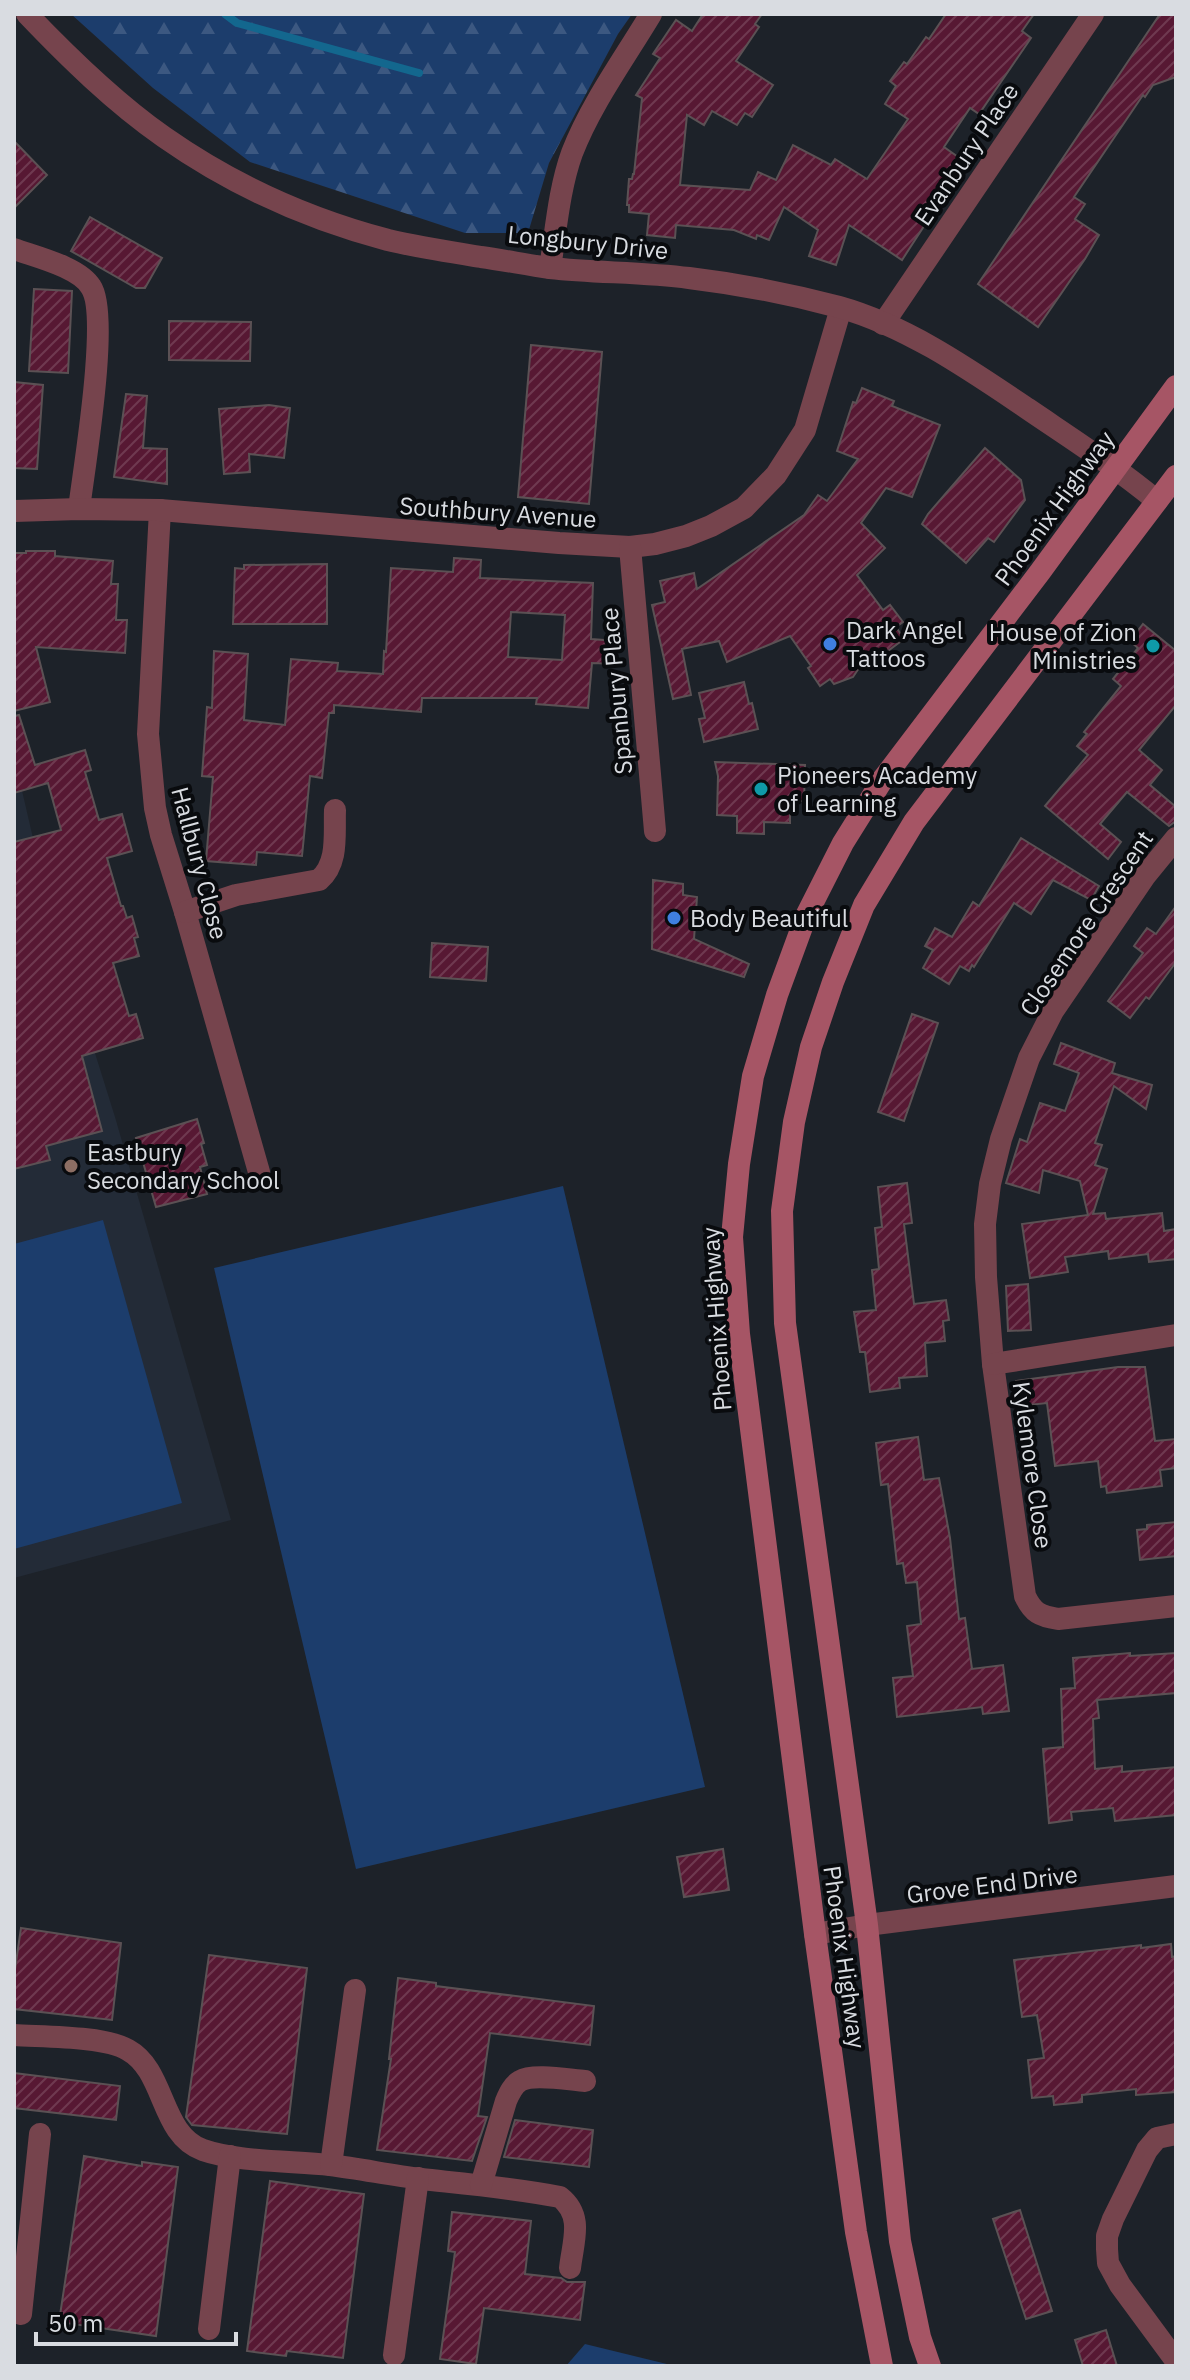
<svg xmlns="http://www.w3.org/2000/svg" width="1190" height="2380" viewBox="0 0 1190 2380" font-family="'IBM Plex Sans',sans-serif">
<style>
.built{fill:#232b37}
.forest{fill:url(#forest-firs)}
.park{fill:#1c3d6c}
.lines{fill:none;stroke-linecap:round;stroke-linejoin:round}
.stream{stroke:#13678e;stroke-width:8}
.building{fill:url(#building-hatch);stroke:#5b5154;stroke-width:2;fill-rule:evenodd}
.minor{stroke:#76444d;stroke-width:22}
.tertiary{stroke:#76444d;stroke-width:22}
.secondary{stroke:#a65565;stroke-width:22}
.shop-dot{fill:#3f7fe0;stroke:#090b0e;stroke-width:3}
.culture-dot{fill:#0f9aa8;stroke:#090b0e;stroke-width:3}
.education-dot{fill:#8d6e63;stroke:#090b0e;stroke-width:3}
.labels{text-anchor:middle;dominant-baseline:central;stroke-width:8;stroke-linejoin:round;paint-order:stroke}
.street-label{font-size:24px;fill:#d9dce1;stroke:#090b0e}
.poi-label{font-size:24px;fill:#d9dce1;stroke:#090b0e;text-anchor:start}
</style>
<defs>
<pattern id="forest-firs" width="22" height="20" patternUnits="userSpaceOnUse" patternTransform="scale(2)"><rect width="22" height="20" fill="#1c3d6c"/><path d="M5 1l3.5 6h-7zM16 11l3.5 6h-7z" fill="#3c5881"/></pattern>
<pattern id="building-hatch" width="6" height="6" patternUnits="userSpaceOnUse" patternTransform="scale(2)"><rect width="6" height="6" fill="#571833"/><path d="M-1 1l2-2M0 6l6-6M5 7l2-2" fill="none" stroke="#6f3950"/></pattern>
</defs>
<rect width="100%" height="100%" fill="#1d2229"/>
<path class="built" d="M14 756 48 903 115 1117 231 1520 14 1578Z"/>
<path class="forest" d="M71 14H632L618 34 549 163 528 233H465L250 162 153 88Z"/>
<g class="park">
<path d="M563 1186 705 1787 356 1869 214 1268Z"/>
<path d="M103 1220 182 1503 14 1549V1244Z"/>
<path d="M585 2344 675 2366H566Z"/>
</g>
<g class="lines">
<path class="stream" d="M225 14 237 23 419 73"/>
</g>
<g class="building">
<path d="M703 14H762L755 24 759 27 736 61 773 85 752 117 745 113 737 125 712 111 704 125 687 115 680 185 750 190 758 172 776 180 793 145 831 165 835 159 867 179 908 119 885 104 896 86 890 81 904 62 907 64 926 37 929 39 946 14H1034L1022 31 1031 38 979 114 970 108 944 147 968 164 941 204 943 205 931 222 928 220 902 260 849 225 836 265 809 256 818 230 784 207 769 240 757 235 756 239 734 230 676 225 675 238 647 235 649 214 629 212V205H627L629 179H632L633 174H634L642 98 636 95 660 58 653 54 676 20 692 31Z"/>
<path d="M1160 14H1176V77L1153 85 1145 97 1143 95 1074 197 1085 204 1075 219 1099 235 1085 259 1038 327 978 284Z"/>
<path d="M14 141 47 175 14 208Z"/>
<path d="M90 217 162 258 145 288H136L71 251Z"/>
<path d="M34 289 72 291 68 373 29 371Z"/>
<path d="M169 321 251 322 250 361 169 360Z"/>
<path d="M531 345 602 352 589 504 518 497Z"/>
<path d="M14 382 43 385 37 469 14 468Z"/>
<path d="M862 388 894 401 892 406 940 425 912 497 886 488 861 523 885 548 857 575 883 610 890 605 903 622 896 627 904 639 877 659 871 650 853 677 834 684 830 679 820 686 808 668 811 666 790 636 727 662 719 641 682 649 691 695 673 699 652 605 665 602 660 581 694 573 697 589 804 515 818 495 827 501 858 459 837 451 853 402 856 403Z"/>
<path d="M126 394 147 396 143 448 167 449V484L114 477Z"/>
<path d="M269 405 290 408 284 458 249 454 250 472 224 474 219 409Z"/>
<path d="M985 448 1021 480 1025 500 994 542 988 538 966 563 922 524 928 514Z"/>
<path d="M26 551H55V556L113 561 111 584H118L116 620H127L125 653 36 647 50 702 14 711V553H26Z"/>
<path d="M454 558 481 560 480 578 593 583 591 639 617 641 616 664 592 663 588 708 536 704 537 698H422L421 712 334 705V713H329L322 778 310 776 302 856 257 852 256 865 206 861 213 777 202 776 207 707 212 708 214 651 248 654 244 720 285 725 291 659 338 663 337 671 383 674 384 651 386 652 391 568 453 572ZM511 612 565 615 562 660 508 657Z"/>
<path d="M327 564V624H233L235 568 244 569V565Z"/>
<path d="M1143 624 1176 651V705L1139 750 1162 770 1150 785 1176 807V821L1169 826 1127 792 1100 824 1121 842 1108 859 1045 806 1088 755 1077 746 1087 734 1084 732 1121 686 1113 679 1138 648 1130 641Z"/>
<path d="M744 682 749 704 752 703 758 729 704 742 699 719 705 718 699 693Z"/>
<path d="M19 715 35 765 85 750 91 770 85 772 99 820 122 814 132 851 107 858 121 906H123L127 918 132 916 138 937 134 938 139 956 113 963 129 1016 136 1014 143 1038 82 1056 102 1131 46 1146 50 1160 14 1169V842L61 830 48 783 14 793V716Z"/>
<path d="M715 762 805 765 804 801H790V823L764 822V834L737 833V816L717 815 718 776Z"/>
<path d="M1021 838 1099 886 1091 900 1053 880 1031 914 1014 903 974 967 972 965 969 971 960 966 949 984 923 968 933 950 925 946 935 928 952 937 973 902 979 906Z"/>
<path d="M653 880 683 884V895L697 897 694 939 749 964 744 977 652 949Z"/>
<path d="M1176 906V962L1149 999 1146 997 1130 1018 1108 1001 1143 953 1134 946 1147 928 1156 934Z"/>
<path d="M432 943 488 947 486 981 430 977Z"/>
<path d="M912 1014 938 1023 904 1121 878 1112Z"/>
<path d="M1061 1043 1115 1063 1112 1073 1152 1085 1146 1109 1114 1086 1095 1143 1102 1145 1095 1165 1107 1169 1093 1214 1105 1213 1106 1219 1162 1213 1164 1231 1176 1229V1259L1149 1262 1148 1254 1109 1259 1108 1251 1065 1257 1068 1272 1030 1278 1022 1224 1088 1215 1080 1181 1043 1170 1039 1193 1006 1183 1020 1139 1027 1142 1040 1103 1065 1111 1079 1073 1054 1064Z"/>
<path d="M197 1119 204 1143 201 1144 207 1165 200 1167 207 1194 156 1207 136 1138Z"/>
<path d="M907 1183 912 1223 904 1224 914 1304 946 1300 949 1320 943 1321 945 1341 925 1343 927 1376 899 1378 900 1388 870 1392 865 1352H860L854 1312 876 1310 872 1270 879 1269 875 1228 882 1227 878 1187Z"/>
<path d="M1028 1284 1031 1330 1008 1331 1006 1286Z"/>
<path d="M1118 1367H1145L1155 1441 1176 1439V1468L1160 1470 1162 1486 1107 1493 1106 1486 1101 1487 1098 1461 1055 1466 1047 1403 1019 1406 1016 1381Z"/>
<path d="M918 1437 924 1480 939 1478 950 1538 959 1619 965 1618 972 1669 1003 1665 1009 1711 983 1714 982 1707 897 1717 893 1678 913 1676 907 1626 921 1624 917 1582 906 1583 903 1563 897 1564 888 1484 881 1485 876 1443Z"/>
<path d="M1176 1522V1556L1140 1560 1137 1530 1147 1529V1525Z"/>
<path d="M1130 1653V1656L1176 1653V1693L1097 1700 1099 1718 1093 1719 1095 1769 1122 1766V1772L1176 1767V1815L1115 1821 1113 1808 1071 1812 1072 1820 1049 1823 1043 1749 1063 1747 1061 1689 1075 1688 1073 1658Z"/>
<path d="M723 1849 729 1890 684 1897 677 1857Z"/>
<path d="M21 1928 121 1943 112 2020 14 2009V1976Z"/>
<path d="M1171 1944 1172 1957 1176 1956V2092L1136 2095V2089L1082 2095V2102L1054 2105 1053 2096 1032 2098 1028 2060 1044 2058 1037 2015 1022 2017 1014 1960 1141 1945V1948Z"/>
<path d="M209 1955 307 1968 287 2134 192 2125 186 2117Z"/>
<path d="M398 1978 436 1983V1986L594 2006 590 2045 490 2033 478 2116 487 2117 472 2161 377 2150 391 2059H389Z"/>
<path d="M14 2073 120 2086 116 2120 14 2108Z"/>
<path d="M515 2120 593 2130 589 2167 504 2157Z"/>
<path d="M84 2156 142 2166V2162L178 2167 156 2336 59 2322Z"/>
<path d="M270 2181 364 2194 343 2358 287 2351 286 2356 247 2351Z"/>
<path d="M1020 2210 1052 2311 1026 2319 993 2219Z"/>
<path d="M452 2212 531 2221 525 2274 561 2278 567 2282H585L580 2320 484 2308 476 2364 440 2359 455 2252 448 2251Z"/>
<path d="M1106 2330 1117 2366H1083L1075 2340Z"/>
</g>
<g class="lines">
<g class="minor">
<path d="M14 249C36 257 79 267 91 287 110 315 84 468 79 509"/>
<path d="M550 268C556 230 559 189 572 153 591 104 624 59 651 14"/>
<path d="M883 324 1093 14"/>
<path d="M160 510 148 734 155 808 161 835 185 912 259 1172"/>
<path d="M14 511 79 509 160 510 559 543 630 547 655 544 686 536 711 526 744 508 776 475 805 430 841 308"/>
<path d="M630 547 655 831"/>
<path d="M1176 838 1145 876 1053 1011 1029 1058 1001 1139 990 1184 985 1224 986 1277 993 1364 1025 1596C1033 1613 1040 1616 1058 1619L1176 1606"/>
<path d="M185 912 236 895 319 880C339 863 334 834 335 810"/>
<path d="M993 1364 1176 1335"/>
<path d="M14 2035C43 2037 105 2036 128 2050 166 2071 160 2135 203 2150 237 2162 293 2161 330 2165 361 2169 390 2175 421 2179 467 2184 514 2188 560 2197 584 2216 573 2241 570 2268"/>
<path d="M1176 2134 1157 2138 1147 2150 1113 2219 1107 2236V2249L1108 2263 1120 2285 1176 2361"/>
<path d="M331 2165 355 1990"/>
<path d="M481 2185 506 2101C509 2094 513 2085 520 2081 533 2073 570 2080 585 2081"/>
<path d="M21 2314 40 2134"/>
<path d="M209 2329 230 2156"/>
<path d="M394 2355 418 2178"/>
</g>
<g class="tertiary">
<path d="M27 14C69 58 114 102 164 137 231 184 308 219 388 240 418 247 450 252 481 257 504 260 527 265 550 268 596 273 643 272 689 278 739 284 790 294 839 307 907 326 970 370 1028 409 1072 439 1116 467 1157 501"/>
<path d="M815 1934 867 1925 1176 1886"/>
</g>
<g class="secondary">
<path d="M882 2366 856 2232 815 1934 739 1334 732 1237 739 1164 753 1076 777 995 806 916 843 843 883 779 1040 572 1176 386"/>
<path d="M930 2366 920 2337 900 2241 867 1925 785 1323 782 1211 794 1122 811 1047 833 982 864 905 914 822 1176 476"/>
</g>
</g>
<g class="shop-dot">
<circle cx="830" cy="644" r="8"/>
<circle cx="674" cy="918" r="8"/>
</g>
<g class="culture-dot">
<circle cx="1153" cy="646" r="8"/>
<circle cx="761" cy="789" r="8"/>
</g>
<circle class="education-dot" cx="71" cy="1166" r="8"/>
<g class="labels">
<g class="street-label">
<text transform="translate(966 154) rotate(-56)">Evanbury Place</text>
<text transform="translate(588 242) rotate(6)">Longbury Drive</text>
<text transform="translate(1054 508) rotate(-54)">Phoenix Highway</text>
<text transform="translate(498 512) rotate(4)">Southbury Avenue</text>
<text transform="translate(616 691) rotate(-95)">Spanbury Place</text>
<text transform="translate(200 863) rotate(75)">Hallbury Close</text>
<text transform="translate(1086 923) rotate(-56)">Closemore Crescent</text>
<text transform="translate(716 1319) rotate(-94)">Phoenix Highway</text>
<text transform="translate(1033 1465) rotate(82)">Kylemore Close</text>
<text transform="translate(992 1884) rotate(-7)">Grove End Drive</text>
<text transform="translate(845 1957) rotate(82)">Phoenix Highway</text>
</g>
<g class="poi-label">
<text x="846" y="630">Dark Angel<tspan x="846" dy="28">Tattoos</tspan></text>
<text x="1137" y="632" text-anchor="end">House of Zion<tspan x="1137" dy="28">Ministries</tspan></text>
<text x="777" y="775">Pioneers Academy<tspan x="777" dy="28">of Learning</tspan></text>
<text x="690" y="918">Body Beautiful</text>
<text x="87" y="1152">Eastbury<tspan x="87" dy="28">Secondary School</tspan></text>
</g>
</g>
<rect width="1190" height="2380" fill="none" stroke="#d9dce1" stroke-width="32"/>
<path d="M36 2332v12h200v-12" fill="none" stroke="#d9dce1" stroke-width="4"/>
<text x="48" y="2332" font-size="24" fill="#d9dce1" stroke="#090b0e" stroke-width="6" paint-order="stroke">50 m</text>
</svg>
